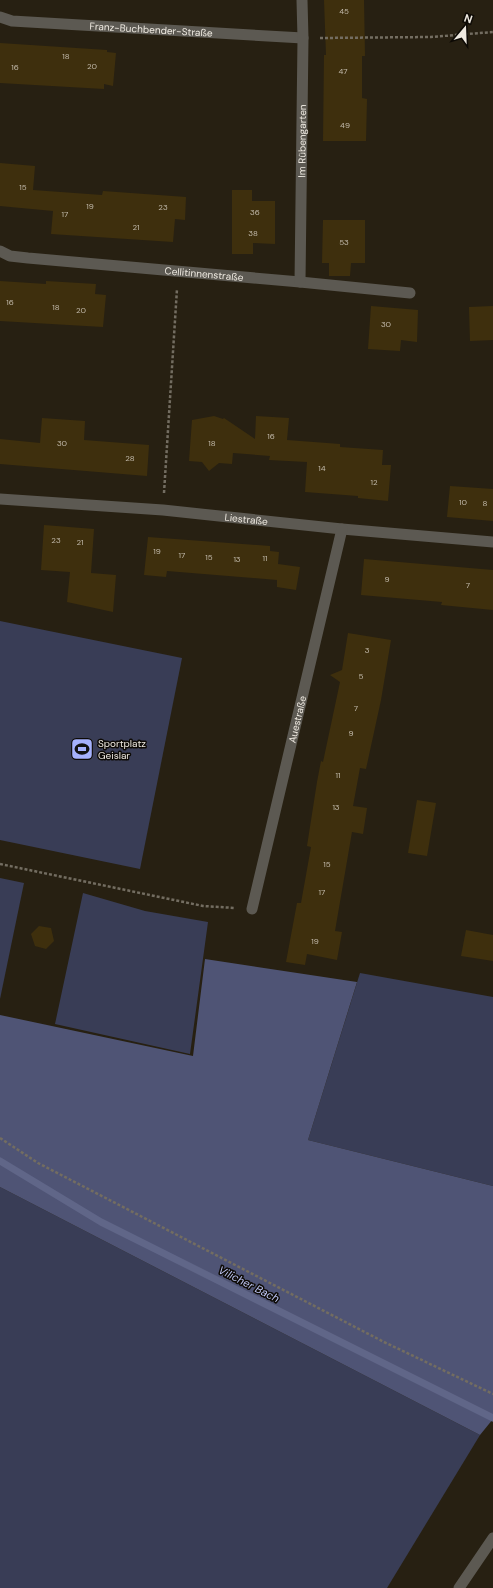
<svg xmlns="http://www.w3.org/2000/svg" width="493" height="1588" viewBox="0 0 493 1588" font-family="'DM Sans',sans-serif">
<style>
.green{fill:#393d56}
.forest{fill:#4f5475}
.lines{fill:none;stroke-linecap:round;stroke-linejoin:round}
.stream{stroke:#606688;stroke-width:7}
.building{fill:#3e2f0d}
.path{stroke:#736d61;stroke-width:2.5;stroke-dasharray:3 2;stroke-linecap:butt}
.minor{stroke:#5c5952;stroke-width:11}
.tertiary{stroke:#5c5952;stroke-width:11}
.labels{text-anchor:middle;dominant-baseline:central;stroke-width:3;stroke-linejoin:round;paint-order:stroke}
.number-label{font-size:8px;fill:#c2baab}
.street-label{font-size:10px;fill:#eee9e0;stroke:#0d0a05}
.poi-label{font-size:10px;fill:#eee9e0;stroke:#0d0a05;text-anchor:start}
.water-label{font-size:11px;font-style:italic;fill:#bec7f6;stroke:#0d0a05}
</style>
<rect width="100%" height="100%" fill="#272012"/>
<g class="green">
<path d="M0 621 182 658 140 869 0 840Z"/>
<path d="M0 878 24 883 0 999Z"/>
<path d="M83 893 145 911 208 922 190 1054 55 1024Z"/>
<path d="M360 973 493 997V1186L308 1140Z"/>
<path d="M0 1187 480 1435 387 1588H0Z"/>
</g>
<path class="forest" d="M205 959 357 982 308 1140 493 1186V1419L480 1435 0 1187V1015L193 1056Z"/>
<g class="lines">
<path class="stream" d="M0 1161 101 1222 493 1418"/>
</g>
<g class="building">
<path d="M324 0H364L365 56H362V98L367 99 366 141H323L324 55H326Z"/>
<path d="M0 43 107 50V52L116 53 113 86 104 84V89L0 83Z"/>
<path d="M0 163 35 166 33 190 102 195 103 191 186 197 185 220 175 219 173 242 51 234 53 211 0 206Z"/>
<path d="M232 190H252V201H275V244L253 243V254H232Z"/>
<path d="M323 220H365V263H351L350 276H329V263H322Z"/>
<path d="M0 281 46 284V281L96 284 95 294 106 295 103 327 0 321Z"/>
<path d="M371 306 418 310 417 342 401 340 400 351 368 349Z"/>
<path d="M493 306V340L470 341 469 307Z"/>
<path d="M214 416 223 419 224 418 255 439 256 416 289 418 287 440 340 444V447L383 450 382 465H391L388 501 358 498V496L305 492 307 462 269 460 270 456 233 453 232 464 219 463 209 471 202 462 189 461 192 420Z"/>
<path d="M42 418 85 421 84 440 149 445 147 476 0 464V439L40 443Z"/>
<path d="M450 486 493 489V521L447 517Z"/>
<path d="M44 525 94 529 91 573 116 575 113 612 67 602 70 572 41 570Z"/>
<path d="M148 537 270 546V551L279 552 278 564 300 567 296 590 277 587V578V580L167 571 166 577 144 575Z"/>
<path d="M364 559 493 570V610L441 605 442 602 361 595Z"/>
<path d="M348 633 391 640 381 700 366 769 360 768 353 806 367 808 363 834 352 832 335 931 342 932 337 960 307 954 305 965 286 962 297 903H301L311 847 307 846 317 782 321 761 323 762 340 682 330 675 342 670Z"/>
<path d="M417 800 436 803 427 856 408 853Z"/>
<path d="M39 926 51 928 54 941 46 949 35 946 31 934Z"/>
<path d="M466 930 493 935V961L461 956Z"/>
</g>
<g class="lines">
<g class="path">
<path d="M320 38 431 37 493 32"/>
<path d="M164 493 177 289"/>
<path d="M0 864 203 906 235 908"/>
<path d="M0 1138 38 1163 384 1342 493 1394"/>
</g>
<g class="minor">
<path id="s1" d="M0 17 12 21 303 38"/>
<path id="s2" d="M0 251 10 256 28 258 300 282 410 293"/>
<path id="s3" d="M300 282 303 38 302 0"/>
<path id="s4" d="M0 499 163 510 342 529 493 542"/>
<path id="s5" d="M252 909 342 529"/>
</g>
<path class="tertiary" d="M459 1588 493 1538"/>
</g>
<defs>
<g id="stadium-square" transform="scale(1.15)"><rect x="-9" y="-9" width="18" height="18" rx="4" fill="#a5b1fc" stroke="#0d0a05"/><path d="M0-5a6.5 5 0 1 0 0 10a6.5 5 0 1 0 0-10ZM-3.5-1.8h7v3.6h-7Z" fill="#111"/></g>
</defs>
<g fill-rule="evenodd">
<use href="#stadium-square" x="82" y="749"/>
</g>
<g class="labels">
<g class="number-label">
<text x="344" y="11">45</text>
<text x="66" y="56">18</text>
<text x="92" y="66">20</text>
<text x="15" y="67">16</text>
<text x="343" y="71">47</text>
<text x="345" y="125">49</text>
<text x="23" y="187">15</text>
<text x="90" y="206">19</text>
<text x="163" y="207">23</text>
<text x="255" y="212">36</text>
<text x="65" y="214">17</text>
<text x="136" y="227">21</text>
<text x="253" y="233">38</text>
<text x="344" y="242">53</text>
<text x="10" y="302">16</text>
<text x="56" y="307">18</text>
<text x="81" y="310">20</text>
<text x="386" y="324">30</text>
<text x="271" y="436">16</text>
<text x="62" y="443">30</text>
<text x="212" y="443">18</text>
<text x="130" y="458">28</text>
<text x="322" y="468">14</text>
<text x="374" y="482">12</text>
<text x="463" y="502">10</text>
<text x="485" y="503">8</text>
<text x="56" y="540">23</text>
<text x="80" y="542">21</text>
<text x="157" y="551">19</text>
<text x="182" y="555">17</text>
<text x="209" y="557">15</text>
<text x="265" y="558">11</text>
<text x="237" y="559">13</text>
<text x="387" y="579">9</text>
<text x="468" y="585">7</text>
<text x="367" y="650">3</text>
<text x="361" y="676">5</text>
<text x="356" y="708">7</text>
<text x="351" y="733">9</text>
<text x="338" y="775">11</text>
<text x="336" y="807">13</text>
<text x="327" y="864">15</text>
<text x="322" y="892">17</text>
<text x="315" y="941">19</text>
</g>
<g class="street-label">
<text stroke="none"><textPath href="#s1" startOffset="152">Franz-Buchbender-Straße</textPath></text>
<text stroke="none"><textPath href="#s3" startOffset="141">Im Rübengarten</textPath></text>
<text stroke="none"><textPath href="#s2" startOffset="206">Cellitinnenstraße</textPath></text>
<text stroke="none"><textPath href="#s4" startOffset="247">Liestraße</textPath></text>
<text stroke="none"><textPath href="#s5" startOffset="195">Auestraße</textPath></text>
</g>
<g class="poi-label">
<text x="98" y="743">Sportplatz<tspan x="98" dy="12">Geislar</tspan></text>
</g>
<g class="water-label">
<text transform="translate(249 1284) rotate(27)">Vilicher Bach</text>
</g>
</g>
<g transform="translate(465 28) rotate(19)" stroke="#0d0a05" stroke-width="3" paint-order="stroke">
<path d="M0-3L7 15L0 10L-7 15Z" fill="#eee9e0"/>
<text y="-6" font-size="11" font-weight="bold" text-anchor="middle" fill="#eee9e0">N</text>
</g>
</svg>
